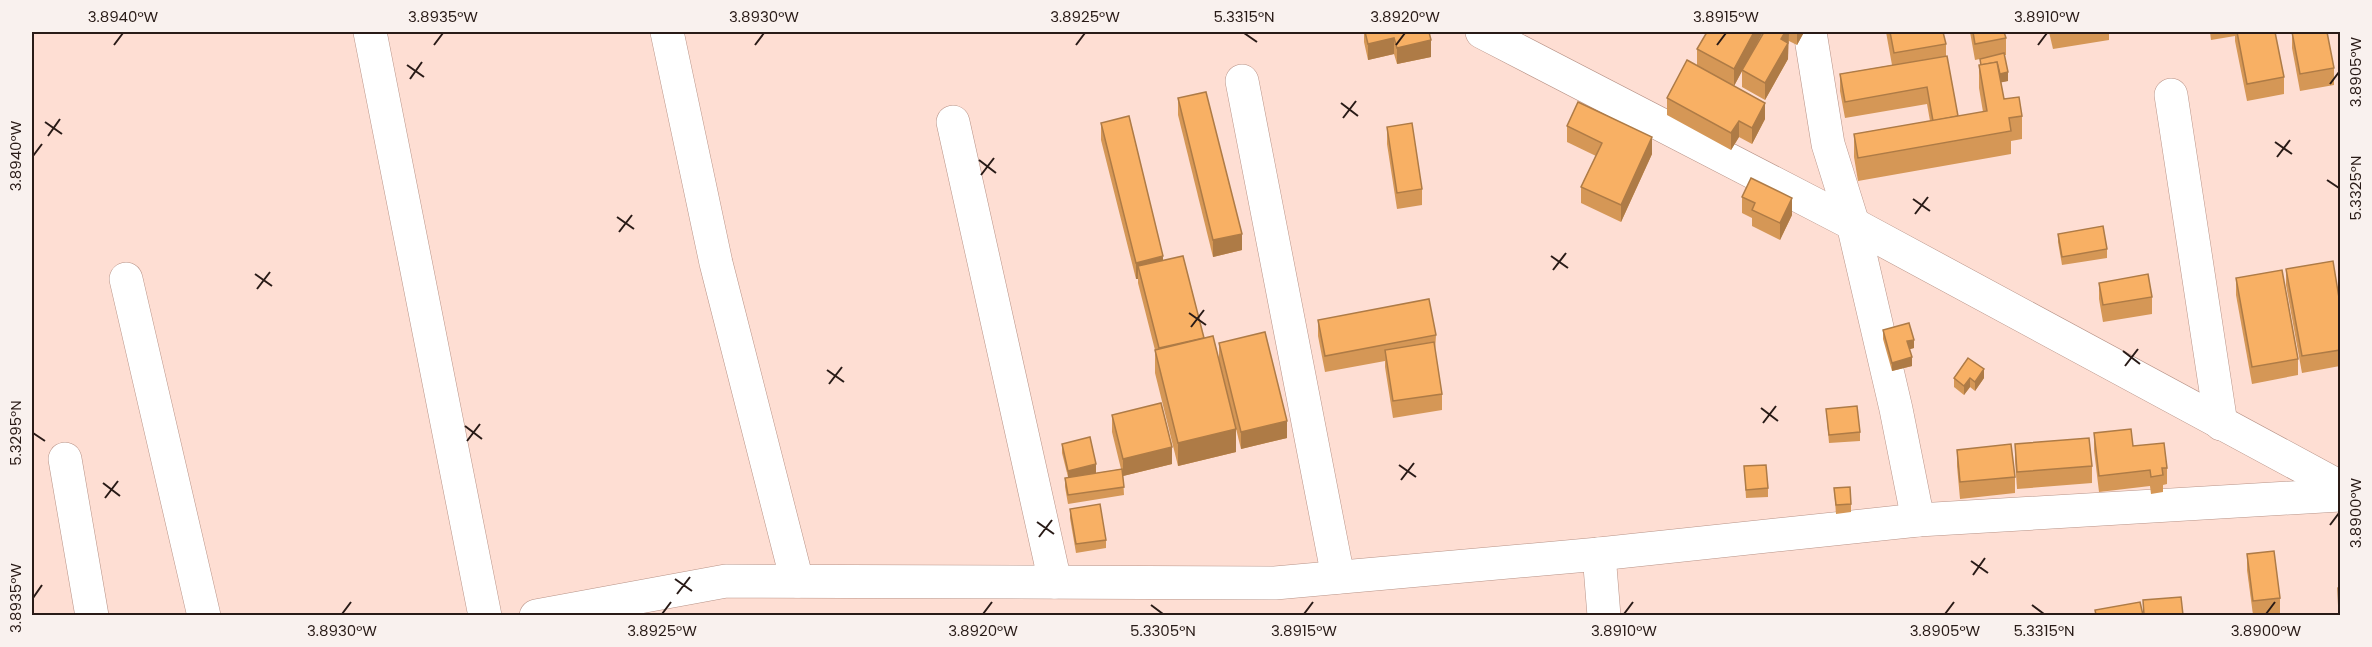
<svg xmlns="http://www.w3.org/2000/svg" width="2372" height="647" viewBox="0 0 2372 647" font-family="Poppins,sans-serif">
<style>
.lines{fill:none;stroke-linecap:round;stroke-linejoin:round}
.minor-casing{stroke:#b89387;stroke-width:34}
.minor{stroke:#fff;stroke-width:33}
.wall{fill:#d59756}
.shaded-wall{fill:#ae7b46}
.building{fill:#f8b064;stroke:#ae7b46;stroke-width:1.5}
.ticks{fill:none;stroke:#291b17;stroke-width:2}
.neatline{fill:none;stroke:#291b17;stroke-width:2}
.ticks-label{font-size:15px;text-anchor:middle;fill:#291b17}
</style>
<rect width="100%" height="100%" fill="#feded3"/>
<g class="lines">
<g class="minor-casing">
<g id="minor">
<path d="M370 32 485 616"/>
<path d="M667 32 716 263 797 581"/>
<path d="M1482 32 1853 224 2340 487"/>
<path d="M1810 32 1828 144 1853 224 1896 409 1918 520"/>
<path d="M1242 81 1338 577"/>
<path d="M2171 95 2221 424"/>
<path d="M953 122 1055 582"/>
<path d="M126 279 204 616"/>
<path d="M65 459 92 616"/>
<path d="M1599 554 1604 616"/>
<path d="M536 616 726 581 1275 583 1599 554 1918 520 2340 495"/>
</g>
</g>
<use href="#minor" class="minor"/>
</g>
<g class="wall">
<path d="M1364 32H1429L1431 57 1397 64 1394 54 1368 60 1364 42Z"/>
<path d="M1705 32H1763L1734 86 1765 119 1752 144 1739 137 1731 150 1667 115V98L1697 66V49L1707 32Z"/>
<path d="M1764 32H1803V34L1797 45 1789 41 1788 43V59L1765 100 1742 87V70Z"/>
<path d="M1886 32H1943L1946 44V56L1958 116 1983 112 1979 88V65H1980V59L1975 60 1970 32H2004L2006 38V55H2004L2008 81 2001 82 2004 99 2022 116V139L2011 141V154L1858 181 1854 157V134L1930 121 1927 104 1845 118 1840 91V74L1892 65Z"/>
<path d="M2049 32H2109V40L2053 49Z"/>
<path d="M2210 32H2275L2284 77V94L2247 101 2235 41V36L2211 40Z"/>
<path d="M2292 32 2334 68V85L2300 91 2292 48Z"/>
<path d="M1178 98 1242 250 1213 257 1178 115Z"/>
<path d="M1101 123 1163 260 1204 339 1236 452 1178 466 1155 373V350L1138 283V279H1136L1101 140Z"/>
<path d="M1567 126 1652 154 1621 222 1581 203V187L1596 156 1567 142Z"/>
<path d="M1387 127 1422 189V205L1397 209 1387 144Z"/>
<path d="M1742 197 1792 215 1780 240 1752 226V218L1742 213Z"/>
<path d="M2058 234 2107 249V258L2062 265 2058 242Z"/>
<path d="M2286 269 2340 304V366L2302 373 2286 285Z"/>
<path d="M2236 278 2298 359V375L2252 384 2236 295Z"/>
<path d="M2099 283 2152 297V314L2103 322 2099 299Z"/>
<path d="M1318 320 1436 335 1435 352 1442 394V410L1393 418 1385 367V361L1325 372 1318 336Z"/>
<path d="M1883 330 1914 348 1909 349 1912 366 1892 371 1883 339Z"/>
<path d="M1219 343 1287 438 1241 449 1219 360Z"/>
<path d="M1954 378H1984L1975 391 1970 387 1964 395 1954 387Z"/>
<path d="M1826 409 1860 432V441L1829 443Z"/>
<path d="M1112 415 1172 464 1123 476 1124 495 1068 504 1065 487V478L1068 477 1062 453V444L1096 473 1121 469 1112 432Z"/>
<path d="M2094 433 2133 446 2167 468V484L2163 485V492L2151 494 2150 486 2099 492 2094 450Z"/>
<path d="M2015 444 2092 466V483L2017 489 2015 460Z"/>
<path d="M1957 450 2015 477V493L1960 499 1957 466Z"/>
<path d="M1744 466 1768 488V497L1746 498Z"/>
<path d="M1834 488 1851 504V512L1836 514Z"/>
<path d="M1070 509 1106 540V548L1076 553 1070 518Z"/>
<path d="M2247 554 2280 598V614L2270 615H2253L2247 570Z"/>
</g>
<g class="shaded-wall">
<path d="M1754 32H1763L1734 86V69Z"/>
<path d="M1785 32H1789L1788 59 1765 100V83L1781 39Z"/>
<path d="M1797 32H1803V34L1797 45Z"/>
<path d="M1394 38V54L1368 60V44Z"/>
<path d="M1431 40V57L1397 64V48Z"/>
<path d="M2008 72V81L1984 86V77Z"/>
<path d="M1765 103V119L1752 144V128Z"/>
<path d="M1739 121V137L1731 150V133Z"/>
<path d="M1652 137V154L1621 222V205Z"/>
<path d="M1792 198V215L1780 240V223Z"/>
<path d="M1242 234V250L1213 257V240Z"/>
<path d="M1163 256V272L1138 266V279H1136V263Z"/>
<path d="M1914 340V348L1907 350V341Z"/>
<path d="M1912 357V366L1892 371V363Z"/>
<path d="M1984 369V378L1975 391V382Z"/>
<path d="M1970 378V387L1964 395V386Z"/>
<path d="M1287 421V438L1241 449V432Z"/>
<path d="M1236 429V452L1178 466V443Z"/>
<path d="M1172 447V464L1123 476V459Z"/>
<path d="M1096 464V473L1068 480V471Z"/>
</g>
<g class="building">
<path d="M1365 32H1429L1431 40 1397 48 1394 38 1368 44Z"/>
<path d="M1707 32H1754L1734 69 1697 49Z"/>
<path d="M1764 32H1785L1781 39 1788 43 1765 83 1742 70Z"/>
<path d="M1890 32H1943L1946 44 1894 53Z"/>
<path d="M1973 32H2004L2006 38 1975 44Z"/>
<path d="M2237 32H2275L2284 77 2247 84Z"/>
<path d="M2292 32H2327L2334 68 2300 74Z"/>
<path d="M2004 53 2008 72 2000 74 1997 62 1981 65 1980 59Z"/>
<path d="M1947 56 1958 116 1933 121 1927 87 1845 102 1840 74Z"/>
<path d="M1687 60 1765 103 1752 128 1739 121 1731 133 1667 98Z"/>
<path d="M1997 62 2004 99 2019 97 2022 116 2009 118 2011 131 1858 158 1854 134 1987 111 1979 65Z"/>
<path d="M1206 92 1242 234 1213 240 1178 98Z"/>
<path d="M1578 102 1652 137 1621 205 1581 187 1602 143 1567 126Z"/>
<path d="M1129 116 1163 256 1136 263 1101 123Z"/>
<path d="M1412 123 1422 189 1397 193 1387 127Z"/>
<path d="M1751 178 1792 198 1780 223 1752 210 1755 203 1742 197Z"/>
<path d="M2103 226 2107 249 2062 257 2058 234Z"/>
<path d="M1183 256 1204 338 1159 348 1138 266Z"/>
<path d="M2333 261 2340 304V350L2302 356 2286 269Z"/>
<path d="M2282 270 2298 359 2252 367 2236 278Z"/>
<path d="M2148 274 2152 297 2103 305 2099 283Z"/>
<path d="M1429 299 1436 335 1325 356 1318 320Z"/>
<path d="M1909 323 1914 340 1907 341 1912 357 1892 363 1883 330Z"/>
<path d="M1265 332 1287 421 1241 432 1219 343Z"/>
<path d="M1213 336 1236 429 1178 443 1155 350Z"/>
<path d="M1434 342 1442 394 1393 401 1385 350Z"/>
<path d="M1968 358 1984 369 1975 382 1970 378 1964 386 1954 378Z"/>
<path d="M1161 403 1172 447 1123 459 1112 415Z"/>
<path d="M1857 406 1860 432 1829 435 1826 409Z"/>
<path d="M2131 429 2133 446 2164 443 2167 468H2162L2163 475 2151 477 2150 470 2099 476 2094 433Z"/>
<path d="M1090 437 1096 464 1068 471 1062 444Z"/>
<path d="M2089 438 2092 466 2017 472 2015 444Z"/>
<path d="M2011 444 2015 477 1960 482 1957 450Z"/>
<path d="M1766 465 1768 488 1746 490 1744 466Z"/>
<path d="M1122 469 1124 487 1068 495 1065 478Z"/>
<path d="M1850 487 1851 504 1836 505 1834 488Z"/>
<path d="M1100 504 1106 540 1076 544 1070 509Z"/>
<path d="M2274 551 2280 598 2253 601 2247 554Z"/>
<path d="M2340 587V611H2339L2338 588Z"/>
<path d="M2181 597 2183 615H2144L2143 600Z"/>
<path d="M2140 602 2143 615H2096L2095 610Z"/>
</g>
<path class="ticks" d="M1244 33 1257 42M114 45 123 33M434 45 443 33M755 45 764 33M1076 45 1085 33M1396 45 1405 33M1717 45 1726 33M2038 45 2047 33M407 65 424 77M410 79 422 62M2330 84 2339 72M1341 103 1358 116M1343 118 1356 101M45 122 62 134M48 136 60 119M2275 142 2292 154M33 156 42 144M2277 157 2290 140M979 160 996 173M981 175 994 158M2327 180 2339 188M1913 199 1930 211M1915 214 1928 197M617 217 634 229M619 232 632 215M1551 256 1568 268M1553 270 1566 253M255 274 272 286M257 289 270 272M1189 313 1206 325M1191 327 1204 310M2123 351 2140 364M2125 366 2138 349M827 370 844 382M829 384 842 367M1761 408 1778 421M1763 423 1776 406M465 426 482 439M33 433 45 441M467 441 480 424M1399 465 1416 477M1401 480 1414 463M103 483 120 496M105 498 118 481M1037 522 1054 534M2330 525 2339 513M1039 537 1052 520M1971 561 1988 573M1973 575 1985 558M675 579 692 591M677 594 690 577M33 598 42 585M1151 605 1163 614M2032 605 2044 614M342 614 351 602M662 614 671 602M983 614 992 602M1304 614 1313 602M1624 614 1633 602M1945 614 1954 602M2266 614 2275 602"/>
<rect width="2372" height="647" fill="none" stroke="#f9f1ee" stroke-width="66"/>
<rect x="33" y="33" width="2306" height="581" class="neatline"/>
<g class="ticks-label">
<text x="123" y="22">3.8940°W</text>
<text x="443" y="22">3.8935°W</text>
<text x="764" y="22">3.8930°W</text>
<text x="1085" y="22">3.8925°W</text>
<text x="1244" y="22">5.3315°N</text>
<text x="1405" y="22">3.8920°W</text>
<text x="1726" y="22">3.8915°W</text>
<text x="2047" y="22">3.8910°W</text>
<text transform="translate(2356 72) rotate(-90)" y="5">3.8905°W</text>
<text transform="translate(16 156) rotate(-90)" y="5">3.8940°W</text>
<text transform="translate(2356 188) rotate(-90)" y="5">5.3325°N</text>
<text transform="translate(16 433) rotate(-90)" y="5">5.3295°N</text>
<text transform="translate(2356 513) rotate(-90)" y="5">3.8900°W</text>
<text transform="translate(16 598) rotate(-90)" y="5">3.8935°W</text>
<text x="342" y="636">3.8930°W</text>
<text x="662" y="636">3.8925°W</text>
<text x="983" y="636">3.8920°W</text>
<text x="1163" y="636">5.3305°N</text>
<text x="1304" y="636">3.8915°W</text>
<text x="1624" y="636">3.8910°W</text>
<text x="1945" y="636">3.8905°W</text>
<text x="2044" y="636">5.3315°N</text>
<text x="2266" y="636">3.8900°W</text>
</g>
</svg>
